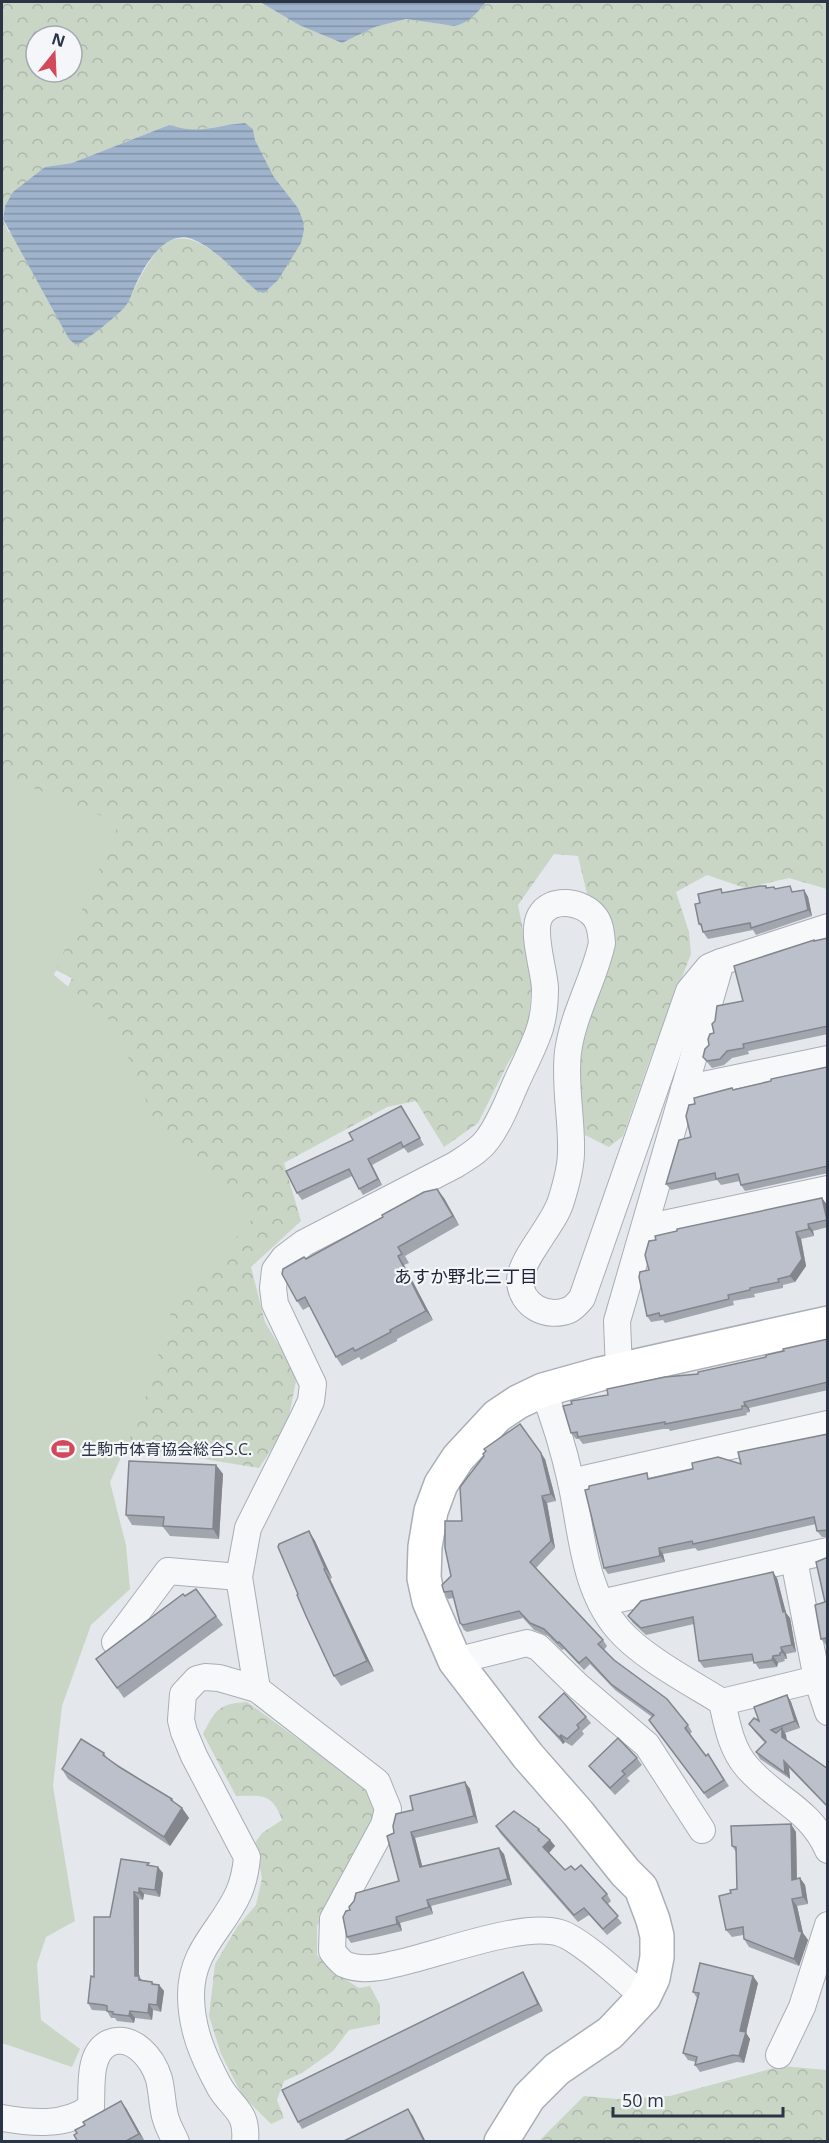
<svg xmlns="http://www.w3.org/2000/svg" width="829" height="2143" viewBox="0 0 829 2143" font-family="'Open Sans','Noto Sans JP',sans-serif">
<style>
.forest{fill:url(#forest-crowns);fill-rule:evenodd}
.pitch{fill:#c9d6c5}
.water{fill:url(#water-rules)}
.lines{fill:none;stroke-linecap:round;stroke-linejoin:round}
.street-casing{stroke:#a9aeb7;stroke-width:28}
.secondary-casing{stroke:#a9aeb7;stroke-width:36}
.street{stroke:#f7f8fa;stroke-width:26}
.secondary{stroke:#fff;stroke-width:33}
.wall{fill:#a1a5ae}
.shaded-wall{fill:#83868d}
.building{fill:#bbc0ca;stroke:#83868d;stroke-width:1.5}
.labels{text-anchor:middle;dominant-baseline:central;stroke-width:4.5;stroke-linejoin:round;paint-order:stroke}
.poi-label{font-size:16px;fill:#2b3445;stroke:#f4f6f9;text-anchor:start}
.neighbourhood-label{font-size:18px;fill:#1d2536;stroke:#f4f6f9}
</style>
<defs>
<pattern id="forest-crowns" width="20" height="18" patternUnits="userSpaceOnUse" patternTransform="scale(1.5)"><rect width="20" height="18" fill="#c9d6c5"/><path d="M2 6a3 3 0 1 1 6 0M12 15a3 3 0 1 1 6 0" fill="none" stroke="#adb8ab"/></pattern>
<pattern id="water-rules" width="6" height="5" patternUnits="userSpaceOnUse" patternTransform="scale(1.5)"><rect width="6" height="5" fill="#9fb4cc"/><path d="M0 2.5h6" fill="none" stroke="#8293a7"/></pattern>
</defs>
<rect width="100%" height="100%" fill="#e4e7ec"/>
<g class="forest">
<path d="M2 2H260L299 25 342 43 375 27 406 19 454 26 478 11 486 2H827V889L789 878 745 888 707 875 676 892 689 932 691 954 650 1059 623 1136 609 1147 585 1135 580 1104 581 1047 594 1000 609 962 615 932 587 894 578 856 554 854 518 905 532 976 528 1032 509 1061 478 1123 444 1147 416 1101 387 1107 284 1163 301 1221 251 1267 265 1322 297 1376 287 1426 259 1468 142 1449 50 1414 52 1021 72 978 2 944ZM36 36H72V72H36ZM245 123 253 129 255 140 274 177 298 208 257 291C235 272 193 219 162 246 157 250 152 258 148 264 138 278 133 295 123 308L8 231 3 219 5 206 45 167 72 163 169 125C202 135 214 125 245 123Z"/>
<path d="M247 1702 364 1787 372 1803 375 1821 317 1926V1955L337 1974 359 1988 370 1986 380 2005V2024L349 2030 333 2051 302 2073 284 2081 277 2100 284 2118 271 2124 242 2095 221 2054 209 2016 215 1964 237 1927 256 1905 262 1878 255 1843 262 1833 282 1820C272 1792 261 1796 236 1796L203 1734C216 1709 218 1704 247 1702Z"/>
<path d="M782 2066 827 2070V2141L538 2142 584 2096 617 2099 670 2096Z"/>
</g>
<path class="pitch" d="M2 775 119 823 54 975 115 1025 155 1122 255 1216 172 1309 140 1415 110 1482 126 1545 130 1589 91 1625 62 1706 53 1786 75 1921 46 1937 37 1964 41 2020 80 2049 72 2067 2 2043Z"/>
<g class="water">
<path d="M260 2H486C478 12 468 24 454 26L406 19 375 27 342 43 299 25Z"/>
<path d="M245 123 253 129 255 140 274 177 298 208 303 221 304 230 301 243 278 280 264 293 257 291C237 274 217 249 192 239 166 229 145 264 136 284 132 292 130 301 124 308 112 320 91 337 76 345L69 339 3 219 5 206 13 192 45 167 72 163 169 125C203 135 214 125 245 123Z"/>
</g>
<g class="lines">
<g class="street-casing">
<g id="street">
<path d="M684 1089 828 1059"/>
<path d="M645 1228 828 1189"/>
<path d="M619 1370 617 1321 721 962 828 927"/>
<path d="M543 1390C555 1420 564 1451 571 1482 582 1532 583 1588 618 1629 642 1657 690 1682 722 1702 727 1724 731 1749 747 1767 774 1799 810 1808 828 1850"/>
<path d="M571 1482 828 1424"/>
<path d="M794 1560 817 1679 828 1712"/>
<path d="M601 1603 828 1551"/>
<path d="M115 1642 168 1571 239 1577"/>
<path d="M455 1661 527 1643 538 1647 578 1686 647 1745 702 1830"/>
<path d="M257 1689 239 1577 248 1528 303 1418 311 1401 313 1384 275 1304 273 1288 275 1270 284 1258 304 1243 455 1165C467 1157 479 1151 487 1140 500 1123 508 1101 516 1083 524 1065 534 1047 540 1028 544 1015 545 1002 545 988 544 969 531 932 540 916 551 896 583 901 595 917 601 925 601 935 602 943 594 980 573 1014 568 1052 564 1085 572 1118 571 1152 571 1168 566 1185 561 1201 554 1225 520 1259 520 1281 521 1306 547 1319 569 1310 574 1308 578 1303 582 1298L689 991 709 967 721 962"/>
<path d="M722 1702 817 1679"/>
<path d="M779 2055 802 2007 828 1925"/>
<path d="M2 2118C31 2123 66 2127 91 2107 92 2087 88 2053 109 2043 133 2033 153 2059 159 2079 162 2091 162 2104 165 2116 167 2125 172 2133 176 2142"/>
<path d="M245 2142C248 2110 232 2109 219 2086 203 2056 191 2029 191 1995 191 1949 223 1929 239 1892 244 1880 246 1869 247 1857L194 1756 184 1732 181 1720 183 1694 197 1679 205 1677 219 1678 257 1689 377 1782 388 1809 384 1825 333 1919 332 1951C335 1955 340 1961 344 1964 359 1971 379 1968 394 1964 435 1956 522 1921 560 1933 582 1940 624 1980 644 1997"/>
</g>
</g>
<g class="secondary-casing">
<path id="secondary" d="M501 2142 529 2097 557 2069 610 2033 644 1997 653 1978 657 1957V1936L653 1920 641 1888 625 1872 578 1813 528 1756 455 1661 429 1601 424 1578 425 1547 431 1511 441 1484 458 1458 497 1416 518 1402 543 1390 600 1374 828 1323"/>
</g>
<use href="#street" class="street"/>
<use href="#secondary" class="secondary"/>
</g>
<g class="wall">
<path d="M767 888 794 892 804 890 808 897 812 916 756 935 753 930 708 939 703 932 702 928 699 924 700 903 724 893Z"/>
<path d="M828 938V1034L748 1051 749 1054 732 1058 724 1065 712 1068 703 1057 709 1045 714 1033 743 1001 815 941Z"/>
<path d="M828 1067V1173L745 1191 741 1185 740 1181 721 1185 717 1180 671 1190 666 1184 691 1137 695 1104 734 1089 771 1081Z"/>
<path d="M401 1106 424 1145 408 1153 404 1148 372 1165 382 1185 363 1195 352 1176 302 1200 297 1193 353 1140Z"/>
<path d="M444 1198 459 1225 405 1256 409 1263 404 1265 433 1320 397 1339V1341L361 1360 359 1357 342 1366 336 1357 310 1306 303 1310 297 1301 306 1259 383 1217Z"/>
<path d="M822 1198 827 1205 828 1208V1227L813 1231 814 1236 801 1239 806 1266 795 1282 783 1285V1288L754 1294 755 1297 733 1301 734 1305 665 1323 663 1320 651 1322 647 1316 649 1270Z"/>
<path d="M828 1339V1390L749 1408 750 1412 746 1413 747 1415 670 1431 669 1429H663L583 1444 579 1439H576L571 1433 608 1395 766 1357 784 1351Z"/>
<path d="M828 1434V1537H822L817 1531 816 1524 698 1551 695 1548 663 1554 665 1562 608 1574 604 1568 651 1479 741 1464Z"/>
<path d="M545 1459 556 1501 547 1503 555 1548 536 1568 603 1640 607 1646 604 1650 614 1660 688 1725 692 1732 690 1734 706 1756 708 1754 729 1786 708 1799 649 1720 652 1717 615 1690 590 1664 584 1670 564 1649 562 1650 548 1636 534 1630 523 1618 467 1632 464 1630 460 1623 454 1598 448 1599 444 1592 451 1576 462 1521Z"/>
<path d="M216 1465 223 1474 219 1539 170 1536 163 1527 132 1525 126 1515Z"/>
<path d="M309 1531 315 1541 332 1578 330 1579 374 1671 341 1686 334 1676 298 1594Z"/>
<path d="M777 1578 786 1613 790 1618 796 1652 786 1654 787 1659H784L785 1661 778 1663 777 1667 759 1669 754 1661 704 1668 699 1661 694 1624 646 1635 633 1623 628 1616Z"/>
<path d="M196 1589 223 1625 124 1698 96 1659 185 1596Z"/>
<path d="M825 1602 827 1645H826L821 1639Z"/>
<path d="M787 1695 791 1702 800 1728 785 1733 786 1735 787 1741 828 1769V1808L789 1768 790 1779 760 1759 756 1752 765 1743 754 1731 749 1724 759 1721Z"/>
<path d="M539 1717H586L591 1723 582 1731 584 1734 572 1746 565 1742 563 1744 544 1723Z"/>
<path d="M104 1753 107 1758 172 1799 175 1803 182 1808 189 1818 170 1846 68 1779 62 1769Z"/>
<path d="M637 1758 642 1765 627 1778 630 1781 615 1795 594 1772 589 1766Z"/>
<path d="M465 1782 470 1789 478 1823 415 1838 422 1866 504 1854 512 1885 431 1906 433 1914 400 1923 402 1931 351 1943 347 1937 350 1910 399 1881 394 1833 413 1810Z"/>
<path d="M496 1826 539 1829 543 1834 550 1840 555 1846 549 1853 565 1870H575L607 1894 611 1901 607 1905 622 1923 607 1935 589 1915 578 1922 500 1833Z"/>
<path d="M796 1832 797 1879 800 1878 805 1885 808 1904 797 1906 803 1933 808 1940 799 1966 749 1947 744 1939 743 1935 732 1937 726 1930 731 1893 737 1889 736 1852 732 1846Z"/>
<path d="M152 1866 163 1873 160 1897 144 1894 143 1900 139 1899V1977L142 1980 152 1982 154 1984 159 1985 164 1991 161 2012 153 2010 152 2020 135 2018 134 2023 117 2021 115 2018H111L107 2011 92 2010 88 2003 94 1977 110 1917Z"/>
<path d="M523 1972 527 1979 543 2011 302 2129 298 2122Z"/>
<path d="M758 1983 746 2033 750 2039 744 2063 737 2062 700 2072 695 2065 696 2062 688 2060 683 2053 697 1998 693 1992Z"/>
<path d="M126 2108 144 2140 142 2142H78Z"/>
</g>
<g class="shaded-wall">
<path d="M804 890 808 897 812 916 808 910Z"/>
<path d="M368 1159 372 1165 382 1185 378 1179Z"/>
<path d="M437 1189 444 1198 459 1225 453 1216Z"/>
<path d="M822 1198 827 1205 828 1220Z"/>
<path d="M808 1224 813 1231 814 1236 809 1229Z"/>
<path d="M796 1232 801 1239 806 1266 795 1282 790 1276Z"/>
<path d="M398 1256 404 1265 433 1320 426 1311Z"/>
<path d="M744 1402 749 1408 750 1412 745 1406Z"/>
<path d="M541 1453 545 1459 556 1501 551 1494Z"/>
<path d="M216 1465 223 1474 219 1539 213 1529Z"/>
<path d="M542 1496 547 1503 555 1548 551 1541Z"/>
<path d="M309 1531 315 1541 332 1578 325 1568Z"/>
<path d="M659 1548 663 1554 665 1562 660 1556Z"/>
<path d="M324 1569 330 1579 374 1671 367 1661Z"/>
<path d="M773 1572 777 1578 786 1613 790 1618 796 1652 792 1645Z"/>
<path d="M781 1647 786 1654 787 1659 782 1652Z"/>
<path d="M773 1656 778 1663 777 1667 772 1660Z"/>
<path d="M787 1695 791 1702 800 1728 795 1721Z"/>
<path d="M782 1728 786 1735 787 1744 782 1737Z"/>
<path d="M561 1735 565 1742 563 1744 559 1737Z"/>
<path d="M784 1761 789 1768 790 1779 785 1773Z"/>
<path d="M465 1782 470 1789 478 1823 474 1816Z"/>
<path d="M182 1808 189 1818 170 1846 164 1837Z"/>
<path d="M791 1824 796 1832 797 1887 792 1880Z"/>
<path d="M411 1832 415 1838 424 1873 420 1867Z"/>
<path d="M550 1840 555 1846 548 1854 543 1847Z"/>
<path d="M499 1848 504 1854 512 1885 508 1879Z"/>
<path d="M158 1867 163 1873 160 1897 155 1890Z"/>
<path d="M800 1878 805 1885 808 1904 803 1897Z"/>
<path d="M139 1888 144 1894 143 1900 139 1893Z"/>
<path d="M134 1892 139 1899V1977L144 1983 143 1986 135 1976Z"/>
<path d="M792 1899 797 1906 803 1933 808 1940 799 1966 794 1959 799 1931Z"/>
<path d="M427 1900 431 1906 433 1914 429 1907Z"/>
<path d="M396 1917 400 1923 402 1931 397 1924Z"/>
<path d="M523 1972 527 1979 543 2011 538 2004Z"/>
<path d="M753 1976 758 1983 746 2033 750 2039 744 2063 739 2056 740 2031Z"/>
<path d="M159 1985 164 1991 161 2012 157 2005Z"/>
<path d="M149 2004 153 2010 152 2020 148 2013Z"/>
<path d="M130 2011 135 2018 134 2023 129 2016Z"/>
<path d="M121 2101 126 2108 144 2140 139 2134Z"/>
<path d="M408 2109 413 2116 426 2142 424 2141Z"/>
</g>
<g class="building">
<path d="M760 886H766V888L774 887 775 889 790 886 792 892 804 890 808 910 751 928 750 923 703 932 701 924H699L695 904 700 903 698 894 721 889 722 893Z"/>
<path d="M828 938V1026L743 1044 744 1048 727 1051 720 1059 707 1061 703 1057 705 1049 709 1045 708 1039 710 1034 714 1033 712 1024 715 1021 717 1006 743 1001 734 966 814 940V941Z"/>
<path d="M827 1067H828V1166L741 1185 738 1174 716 1179 715 1173 666 1184 679 1140 691 1137 686 1116 689 1105 695 1104 694 1098 732 1088 733 1090 771 1081V1079Z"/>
<path d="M401 1106 420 1138 403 1147 401 1142 368 1159 378 1179 359 1189 349 1169 297 1193 286 1171 353 1140 349 1133Z"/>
<path d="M437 1189 453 1216 398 1247 402 1254 398 1256 426 1311 390 1330 391 1332 355 1351 353 1348 336 1357 305 1297 297 1301 282 1274 283 1269 304 1257 306 1259 383 1217 382 1215 424 1192Z"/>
<path d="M822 1198 827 1220 808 1224 809 1229 796 1232 802 1259 790 1276 778 1279 779 1282 750 1288V1290L728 1295 729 1299 660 1316 659 1313 647 1316 639 1277 640 1272 649 1270 645 1255 649 1241 656 1240 655 1236 677 1231V1229Z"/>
<path d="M828 1339V1382L744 1402 745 1406H742V1409L665 1424V1422L659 1423 578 1437 577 1432 571 1433 563 1406 572 1404 571 1401 608 1395 607 1389 665 1377 698 1374V1372L766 1357V1355L784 1351 783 1349Z"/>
<path d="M520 1424 541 1453 551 1494 542 1496 551 1541 530 1562 603 1640 598 1644 614 1660 667 1699 688 1725 685 1728 706 1756 708 1754 724 1780 704 1793 649 1720 654 1715 611 1684 586 1657 579 1663 559 1642 558 1643 544 1629 530 1623 519 1611 463 1625 460 1623 452 1591 444 1592 442 1585 451 1576 445 1548V1521H462L460 1487 484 1456 483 1454 486 1451 484 1449Z"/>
<path d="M828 1434V1530L817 1531 814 1517 693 1544 692 1541 659 1548 660 1556 604 1568 585 1490 589 1489V1486L647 1473 648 1479 693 1469 692 1463 718 1457 741 1464 738 1452Z"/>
<path d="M129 1461 216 1465 213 1529 163 1526 164 1517 126 1515Z"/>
<path d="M309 1531 325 1568 324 1569 367 1661 334 1676 306 1616 297 1595 298 1594 278 1547 279 1544Z"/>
<path d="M828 1557V1646L826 1638 821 1639 815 1605 825 1602 816 1562Z"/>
<path d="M773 1572 783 1612 785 1611 792 1645 781 1647 782 1652 780 1653V1655L773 1656 772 1660 754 1663 752 1654 699 1661 693 1617 641 1628 628 1616 641 1601Z"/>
<path d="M196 1589 216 1616 117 1688 96 1659 183 1594 185 1596Z"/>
<path d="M564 1693 586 1717 577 1725 579 1728 567 1739 561 1735 559 1737 539 1717Z"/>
<path d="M787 1695 795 1721 771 1730 776 1733 782 1728V1737L828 1769V1807L784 1761 785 1773 756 1752 766 1742 749 1724 754 1718 759 1721 754 1707Z"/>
<path d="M618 1738 637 1758 622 1771 625 1774 610 1788 589 1766Z"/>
<path d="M81 1739 104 1753 103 1755 119 1767 172 1799 171 1800 182 1808 164 1837 62 1769Z"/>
<path d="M465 1782 474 1816 411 1832 420 1867 499 1848 508 1879 427 1900 429 1907 396 1917 397 1924 347 1937 343 1917 346 1911 350 1910 349 1907 354 1901 356 1893 399 1881 387 1836 394 1833 393 1826 396 1814 413 1810 410 1796Z"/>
<path d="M514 1811 539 1829 538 1830 550 1840 543 1847 565 1870 571 1866 575 1870 581 1865 607 1894 602 1898 618 1916 603 1929 584 1908 574 1915 496 1826Z"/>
<path d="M791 1824 792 1880 800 1878 803 1897 792 1899 799 1931 802 1932 794 1959 744 1939 743 1927 726 1930 719 1896 731 1893 730 1890 737 1889 736 1847 732 1846 731 1826Z"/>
<path d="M121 1859 149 1863 147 1865 158 1867 155 1890 139 1888V1893L134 1892 135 1976H139V1980L152 1982V1984L159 1985 157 2005 149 2004 148 2013 130 2011 129 2016 113 2014V2012L107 2011V2006L104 2005 88 2003 91 1976 94 1977V1917H110Z"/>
<path d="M700 1963 753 1976 740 2031 746 2032 739 2056 733 2055 695 2065 697 2057 683 2053 699 1993 693 1992Z"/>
<path d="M523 1972 538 2004 298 2122 282 2090Z"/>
<path d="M121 2101 139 2134 124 2142H78L74 2135 77 2133 75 2130 85 2125 83 2122Z"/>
<path d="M408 2109 424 2141 423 2142H342Z"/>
</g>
<defs>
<g id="stadium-bare" transform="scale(1.8)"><path d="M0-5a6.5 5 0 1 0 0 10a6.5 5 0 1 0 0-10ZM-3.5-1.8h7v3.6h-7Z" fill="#d1495b" stroke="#f4f6f9" stroke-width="2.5" paint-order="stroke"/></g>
</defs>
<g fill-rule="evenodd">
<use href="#stadium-bare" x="63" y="1449"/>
</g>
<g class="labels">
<g class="poi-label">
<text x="81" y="1449">生駒市体育協会総合S.C.</text>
</g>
<g class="neighbourhood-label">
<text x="466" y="1276">あすか野北三丁目</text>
</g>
</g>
<rect width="829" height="2143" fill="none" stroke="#2b3445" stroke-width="6"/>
<g transform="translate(54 54) rotate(18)"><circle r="28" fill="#f4f6f9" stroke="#a4a8b1" stroke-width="1.5"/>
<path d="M0-4.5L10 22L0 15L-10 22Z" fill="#d1495b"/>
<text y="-9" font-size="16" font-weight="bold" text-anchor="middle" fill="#2b3445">N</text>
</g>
<path d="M613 2107v9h170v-9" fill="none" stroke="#2b3445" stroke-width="3"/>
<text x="622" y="2107" font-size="18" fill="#2b3445" stroke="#f4f6f9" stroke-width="4.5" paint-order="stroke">50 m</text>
</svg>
